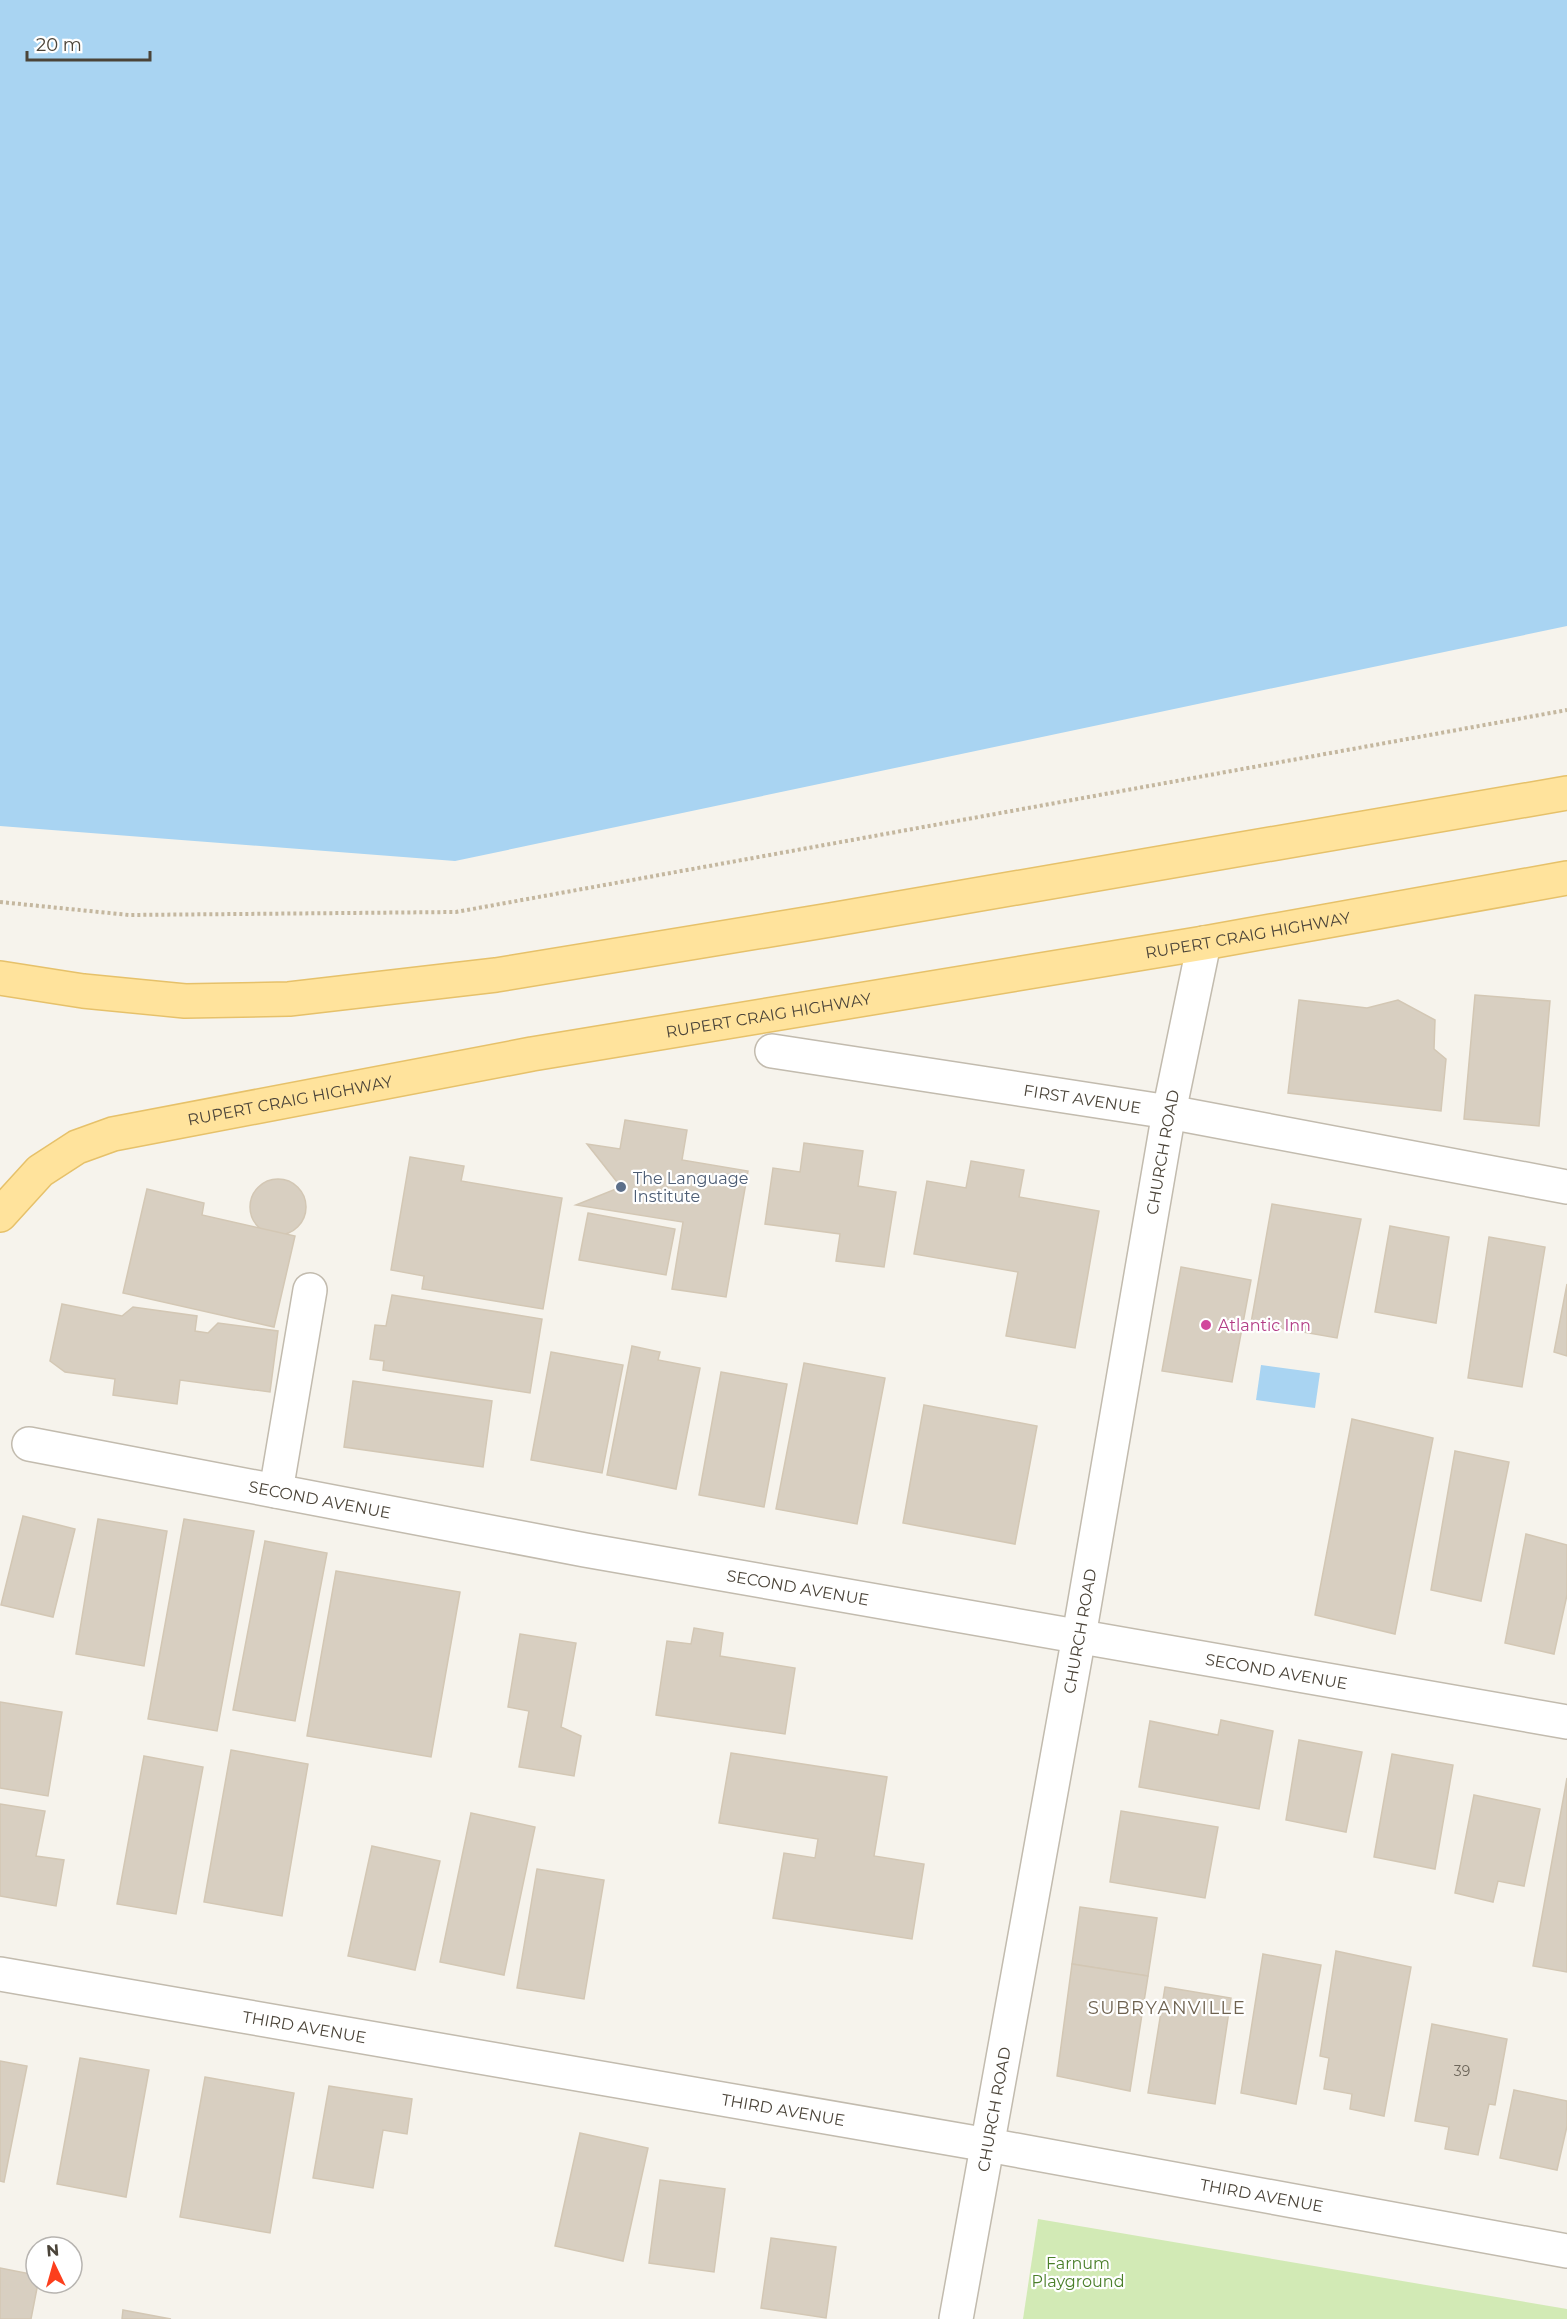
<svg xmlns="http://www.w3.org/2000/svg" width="1567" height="2319" viewBox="0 0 1567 2319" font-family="Montserrat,sans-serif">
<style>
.green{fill:#d2eab5}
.water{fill:#a9d4f2}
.building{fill:#d8cfc1;stroke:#d3c7b4;stroke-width:1.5}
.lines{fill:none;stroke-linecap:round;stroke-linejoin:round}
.street-casing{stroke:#c2bbae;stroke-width:36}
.primary-casing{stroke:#e6c16a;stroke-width:36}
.path{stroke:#c4b79f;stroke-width:4;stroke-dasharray:3 3;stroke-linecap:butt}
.street{stroke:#fff;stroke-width:33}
.primary{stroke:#ffe39c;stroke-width:33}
.service-dot{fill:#5c6f8a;stroke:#fff;stroke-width:2}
.hotel-dot{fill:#d1479c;stroke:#fff;stroke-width:2}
.labels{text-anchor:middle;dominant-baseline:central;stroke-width:4.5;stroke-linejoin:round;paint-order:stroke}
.number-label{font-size:14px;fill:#6e675b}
.street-label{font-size:16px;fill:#4b4439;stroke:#fff}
.service-label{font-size:16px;fill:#4e5e75;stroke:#fff;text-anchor:start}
.hotel-label{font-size:16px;fill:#b23c85;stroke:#fff;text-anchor:start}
.park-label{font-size:16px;fill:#4a7f2a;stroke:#fff}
.neighbourhood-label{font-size:18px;letter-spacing:1.5px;fill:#6e6250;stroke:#fff}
</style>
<rect width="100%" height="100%" fill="#f6f3ec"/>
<path class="green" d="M1038 2219 1567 2309V2319H1023Z"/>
<g class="water">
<path d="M0 0H1567V626L455 861 0 826Z"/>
<path d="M1261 1365 1320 1373 1315 1408 1256 1400Z"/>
</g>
<g class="building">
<path d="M1475 995 1550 1001 1539 1126 1464 1119Z"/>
<path d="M1299 1000 1367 1008 1398 1000 1435 1020 1434 1049 1446 1059 1441 1111 1288 1093Z"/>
<path d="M625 1120 687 1130 682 1160 748 1171 726 1297 672 1289 683 1222 576 1205 621 1187 587 1144 620 1149Z"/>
<path d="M804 1143 863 1151 858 1186 896 1192 884 1267 836 1261 840 1234 765 1224 773 1168 800 1172Z"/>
<path d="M410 1157 464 1166 461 1181 562 1198 543 1309 422 1289 424 1276 391 1270Z"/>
<path d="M971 1161 1024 1170 1019 1197 1099 1211 1075 1348 1006 1336 1018 1272 914 1254 927 1181 966 1188Z"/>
<circle cx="278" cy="1207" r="28"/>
<path d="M147 1189 204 1203 202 1215 295 1236 274 1327 123 1293Z"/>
<path d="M1272 1204 1361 1219 1337 1338 1251 1323Z"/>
<path d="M588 1213 675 1229 666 1275 579 1260Z"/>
<path d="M1390 1226 1449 1237 1436 1323 1375 1312Z"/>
<path d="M1489 1237 1545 1247 1522 1387 1468 1378Z"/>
<path d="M1181 1267 1251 1280 1232 1382 1162 1371Z"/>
<path d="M1567 1284V1356L1554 1352Z"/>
<path d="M392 1295 542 1319 530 1393 383 1370 384 1361 370 1359 375 1325 386 1326Z"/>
<path d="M62 1304 122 1316 133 1307 197 1316 195 1331 208 1333 218 1323 278 1331 270 1392 180 1380 177 1404 113 1395 115 1379 65 1372 50 1361Z"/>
<path d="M632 1346 660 1352 658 1360 700 1368 676 1489 607 1475Z"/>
<path d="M551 1352 623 1365 602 1473 531 1460Z"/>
<path d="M804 1363 885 1378 857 1524 776 1509Z"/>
<path d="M721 1372 787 1384 764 1507 699 1495Z"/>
<path d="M353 1381 492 1401 483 1467 344 1447Z"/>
<path d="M924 1405 1037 1426 1015 1544 903 1523Z"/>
<path d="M1352 1419 1433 1438 1395 1634 1315 1615Z"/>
<path d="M1455 1451 1509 1462 1481 1601 1431 1590Z"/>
<path d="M23 1516 75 1529 53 1617 1 1605Z"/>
<path d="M98 1519 167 1531 144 1666 76 1654Z"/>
<path d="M184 1519 254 1531 217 1731 148 1719Z"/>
<path d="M1526 1534 1567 1545V1595L1554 1654 1505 1643Z"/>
<path d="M265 1541 327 1553 295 1721 233 1710Z"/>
<path d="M336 1571 460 1592 431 1757 307 1736Z"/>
<path d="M694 1628 723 1633 720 1656 795 1668 785 1734 656 1715 667 1641 691 1644Z"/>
<path d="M520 1634 576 1643 561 1727 581 1736 574 1776 519 1767 529 1711 508 1707Z"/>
<path d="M0 1702 62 1712 48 1796 0 1788Z"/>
<path d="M1221 1720 1273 1731 1259 1809 1139 1787 1150 1721 1218 1735Z"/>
<path d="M1299 1740 1362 1752 1346 1832 1286 1820Z"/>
<path d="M231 1750 308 1764 282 1916 204 1902Z"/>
<path d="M731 1753 887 1777 874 1856 924 1864 912 1939 773 1918 784 1853 815 1858 818 1839 719 1823Z"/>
<path d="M1392 1754 1453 1765 1435 1869 1374 1857Z"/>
<path d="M144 1756 203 1767 176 1914 117 1904Z"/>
<path d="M1567 1778V1972L1533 1966Z"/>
<path d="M1474 1795 1540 1809 1524 1886 1498 1881 1493 1902 1455 1893Z"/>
<path d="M0 1804 45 1811 36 1856 64 1860 56 1906 0 1896Z"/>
<path d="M1121 1811 1218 1827 1205 1898 1110 1882Z"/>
<path d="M471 1813 535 1827 504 1975 440 1962Z"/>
<path d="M372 1846 440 1861 415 1970 348 1956Z"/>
<path d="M537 1869 604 1880 584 1999 517 1988Z"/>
<path d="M1080 1907 1157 1918 1148 1976 1072 1964Z"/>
<path d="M1336 1951 1411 1967 1384 2116 1350 2109 1352 2094 1324 2089 1329 2058 1320 2056Z"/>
<path d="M1263 1954 1321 1965 1296 2104 1241 2093Z"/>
<path d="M1072 1964 1148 1976 1130 2091 1057 2076Z"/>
<path d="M1165 1987 1231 1998 1215 2104 1148 2093Z"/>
<path d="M1432 2024 1507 2039 1495 2105 1489 2104 1478 2155 1445 2149 1449 2127 1415 2121Z"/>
<path d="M80 2058 149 2070 126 2197 57 2184Z"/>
<path d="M0 2061 27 2066 4 2182 0 2181Z"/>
<path d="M205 2077 294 2093 270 2233 180 2217Z"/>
<path d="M329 2086 412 2099 407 2134 383 2130 373 2188 313 2178Z"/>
<path d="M1514 2090 1567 2101V2126L1557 2170 1500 2158Z"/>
<path d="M580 2133 648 2148 623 2261 555 2246Z"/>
<path d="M660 2180 725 2189 714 2272 649 2263Z"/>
<path d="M771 2238 836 2247 826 2318 761 2308Z"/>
<path d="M0 2268 36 2275V2283H38L31 2319H0Z"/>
<path d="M123 2310 171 2319H122Z"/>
</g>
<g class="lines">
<g class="street-casing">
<g id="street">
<path id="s1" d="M772 1051 1169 1112 1567 1187"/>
<path id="s2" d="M29 1444 585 1550 1567 1722"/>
<path d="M276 1491 310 1290"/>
<path id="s3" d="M0 1974 988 2145 1567 2251"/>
<path id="s4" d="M956 2319 1079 1636 1169 1112 1204 943"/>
</g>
</g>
<g class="primary-casing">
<g id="primary">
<path d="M0 978 83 991 185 1001 289 999 496 975 830 920 1567 793"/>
<path id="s5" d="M0 1215 40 1171 77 1147 113 1134 532 1054 1204 943 1567 878"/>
</g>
</g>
<path class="path" d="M0 902 129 915 456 912 1567 710"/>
<use href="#street" class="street"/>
<use href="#primary" class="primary"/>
</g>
<circle class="service-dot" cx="621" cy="1187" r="6"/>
<circle class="hotel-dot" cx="1206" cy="1325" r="6"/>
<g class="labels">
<g class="number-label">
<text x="1462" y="2071">39</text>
</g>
<g class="street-label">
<text stroke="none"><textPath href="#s5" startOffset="1294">RUPERT CRAIG HIGHWAY</textPath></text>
<text stroke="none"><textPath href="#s5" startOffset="808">RUPERT CRAIG HIGHWAY</textPath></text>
<text stroke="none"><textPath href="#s1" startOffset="314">FIRST AVENUE</textPath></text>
<text stroke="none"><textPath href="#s5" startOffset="322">RUPERT CRAIG HIGHWAY</textPath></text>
<text stroke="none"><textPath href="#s4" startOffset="1185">CHURCH ROAD</textPath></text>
<text stroke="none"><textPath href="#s2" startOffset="296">SECOND AVENUE</textPath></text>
<text stroke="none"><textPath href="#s2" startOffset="782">SECOND AVENUE</textPath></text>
<text stroke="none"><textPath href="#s4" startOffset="699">CHURCH ROAD</textPath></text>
<text stroke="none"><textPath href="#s2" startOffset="1268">SECOND AVENUE</textPath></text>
<text stroke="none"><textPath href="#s3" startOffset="309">THIRD AVENUE</textPath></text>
<text stroke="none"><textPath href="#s3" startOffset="795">THIRD AVENUE</textPath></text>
<text stroke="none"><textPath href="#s4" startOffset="213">CHURCH ROAD</textPath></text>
<text stroke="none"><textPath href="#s3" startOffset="1281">THIRD AVENUE</textPath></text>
</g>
<g class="service-label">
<text x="633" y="1178">The Language<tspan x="633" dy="18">Institute</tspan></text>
</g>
<g class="hotel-label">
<text x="1218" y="1325">Atlantic Inn</text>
</g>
<g class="park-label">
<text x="1078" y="2263">Farnum<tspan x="1078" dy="18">Playground</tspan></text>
</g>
<g class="neighbourhood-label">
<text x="1167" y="2008">SUBRYANVILLE</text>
</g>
</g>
<g transform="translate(54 2265) rotate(355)"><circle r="28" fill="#ffffff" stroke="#b7b4b0" stroke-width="1.5"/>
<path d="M0-4.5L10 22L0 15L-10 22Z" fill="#fc3f1d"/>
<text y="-9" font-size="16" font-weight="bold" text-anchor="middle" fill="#4b4439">N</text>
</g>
<path d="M27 51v9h123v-9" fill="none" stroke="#4b4439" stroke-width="3"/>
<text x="36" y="51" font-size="18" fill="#4b4439" stroke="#ffffff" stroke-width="4.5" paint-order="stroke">20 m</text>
</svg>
